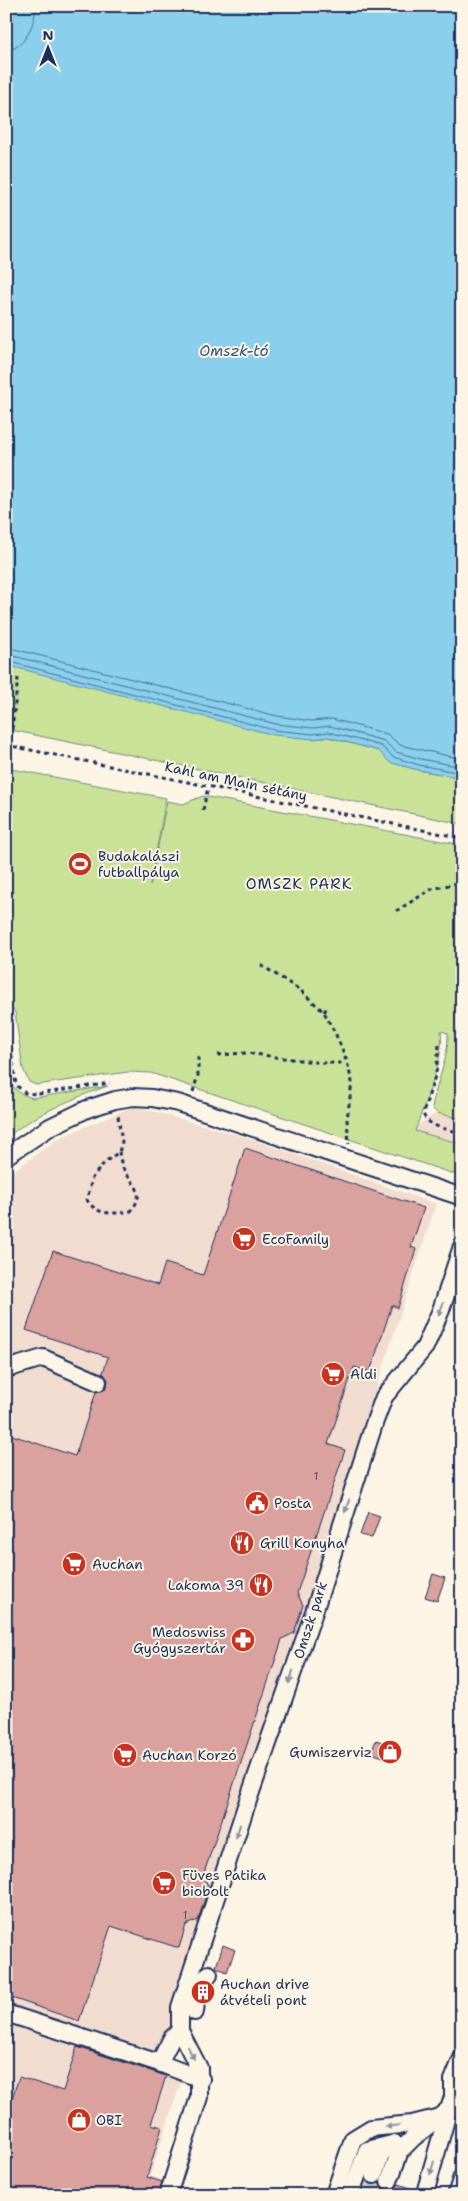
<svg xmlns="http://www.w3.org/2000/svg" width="468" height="2201" viewBox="0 0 468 2201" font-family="'Shantell Sans',sans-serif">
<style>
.built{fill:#f2dcd0}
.green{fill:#c9e298;stroke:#72887b}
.water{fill:#8acfeb;stroke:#5e8fb3}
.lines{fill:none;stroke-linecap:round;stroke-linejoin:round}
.shore{stroke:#476f96;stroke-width:1}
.building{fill:#dba19e;stroke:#1b2f5e}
.minor-tunnel{stroke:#cfcdca;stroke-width:16;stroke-dasharray:16 8;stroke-linecap:butt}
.minor-casing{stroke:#1b2f5e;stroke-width:20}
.path{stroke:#1b2f5e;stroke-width:3;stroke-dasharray:4 4;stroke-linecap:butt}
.minor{stroke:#fcf5e5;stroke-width:16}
.oneway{fill:#8c92a2}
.labels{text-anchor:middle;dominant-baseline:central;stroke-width:4;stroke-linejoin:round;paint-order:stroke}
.number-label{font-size:11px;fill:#4b4c6e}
.street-label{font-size:14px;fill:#1b2f5e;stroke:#fcf5e5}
.poi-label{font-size:14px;fill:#1b2f5e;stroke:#fcf5e5;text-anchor:start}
.water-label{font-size:15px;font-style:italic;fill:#375781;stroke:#fcf5e5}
.neighbourhood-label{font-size:15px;letter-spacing:1px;fill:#1b2f5e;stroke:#fcf5e5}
</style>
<rect width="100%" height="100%" fill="#fcf5e5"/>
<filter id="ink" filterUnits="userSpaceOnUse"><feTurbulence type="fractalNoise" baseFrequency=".02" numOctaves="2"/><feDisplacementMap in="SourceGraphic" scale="10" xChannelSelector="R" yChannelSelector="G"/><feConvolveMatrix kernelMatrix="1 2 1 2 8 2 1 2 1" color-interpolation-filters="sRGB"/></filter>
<g filter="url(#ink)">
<g class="built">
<path d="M134 1106 245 1137 436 1204 157 2065 184 2073 150 2176 169 2182 165 2195H6V1186L12 1172 59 1138Z"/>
<path d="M437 1113 462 1119V1144L415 1131 416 1126Z"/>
</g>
<g class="green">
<path d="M6 620 313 739 328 737 379 751 390 762 418 770 462 778V824L6 729Z"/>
<path d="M6 768 166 798 150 886 167 801 183 804 203 796 462 845V1119L437 1113 432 1108C436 1082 449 1059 448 1033L441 1031C445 1059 424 1104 415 1131L462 1144V1179L457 1175 151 1073 128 1072 36 1085 29 1082 23 1069 15 1012 6 1000Z"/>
<path d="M6 1059C9 1080 10 1092 33 1098L108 1086C78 1096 28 1117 6 1139Z"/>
</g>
<path class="water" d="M18 6H462V778L418 770 389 762 379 751 328 737 313 739 274 735 6 665V37Z"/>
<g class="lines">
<g class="shore">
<path d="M6 50C26 49 35 23 36 6"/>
<path d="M6 647 277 716 312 721 332 719 387 734 400 745 462 759"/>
<path d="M6 654 276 724 313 728 330 726 384 741 396 752 421 759 462 767"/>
<path d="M6 661 274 730 313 734 329 732 381 746 393 757 419 765 462 773"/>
</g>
</g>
<g class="building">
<path d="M245 1148 424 1208 411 1247 416 1249 398 1308 392 1305 370 1372 354 1367 328 1444 345 1450 297 1593 303 1605 294 1633 282 1639 280 1646 203 1876 209 1887 198 1920 186 1925 179 1948 111 1926 79 2021 6 1996V1433L75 1456 96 1392 104 1390 107 1386 108 1380 103 1373 108 1357 26 1330 53 1251 158 1285 165 1263 203 1275Z"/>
<path d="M368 1512 380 1516 372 1538 360 1535Z"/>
<path d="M433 1574 445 1578 437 1601 425 1597Z"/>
<path d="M376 1740 397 1747 393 1760 371 1753Z"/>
<path d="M223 1945 235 1950 227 1972 216 1967Z"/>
<path d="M77 2047 166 2076 151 2124 162 2127 147 2177 162 2182 158 2195H6V2116L19 2077 63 2091Z"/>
<path d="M366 2181 371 2185 379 2183 386 2190 395 2189 399 2184 416 2190 415 2195H361Z"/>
</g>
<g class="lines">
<g class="minor-tunnel">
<path d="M368 2195 374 2175"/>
<path d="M385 2195 389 2181"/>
</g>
<g class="minor-casing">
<g id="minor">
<path d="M6 1156 50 1127 87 1109 115 1100 133 1097 152 1098 178 1103 462 1197"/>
<path d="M6 1369 43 1358 98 1382"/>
<path d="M195 2012C196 1998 199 1984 209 1974"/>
<path d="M6 2013 159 2063 201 2079"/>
<path d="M159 2063 172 2038 180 2031"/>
<path d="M374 2175 381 2154 394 2143"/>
<path d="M389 2181 400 2151 413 2138 449 2109 453 2097V2080L462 2058"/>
<path d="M425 2193 449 2109"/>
<path d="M168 2195 199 2097V2068L180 2031V2007L245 1809 314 1612 375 1421 384 1397 425 1347 441 1310 462 1246"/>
<path d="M334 2195 353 2139 371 2128 412 2124 440 2117"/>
<path d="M350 2195 367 2150 392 2144"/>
<path d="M456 2195 462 2177"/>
</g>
</g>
<g class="path">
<path d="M6 745 462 838"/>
<path d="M10 745 18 678"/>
<path d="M203 810 208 787"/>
<path d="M396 911 432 889 462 882"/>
<path d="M261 965 300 990 324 1012 336 1035 346 1058 352 1082 347 1120 349 1144"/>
<path d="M324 1012 328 1006"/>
<path d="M6 1020 8 1026"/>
<path d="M10 1039 16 1085 25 1093 38 1094 110 1083"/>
<path d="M439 1045 436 1073 423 1113C427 1128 449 1129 462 1133"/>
<path d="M218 1055 246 1053 322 1063H340L346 1058"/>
<path d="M193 1092 198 1075V1056"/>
<path d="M118 1116 122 1142 119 1152 105 1162 92 1178 87 1200C97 1216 114 1214 131 1211 146 1191 135 1188 124 1170 121 1165 120 1158 119 1152"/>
</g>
<use href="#minor" class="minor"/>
</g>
<defs><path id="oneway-solid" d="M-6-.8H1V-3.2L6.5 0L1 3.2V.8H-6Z" transform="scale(1.25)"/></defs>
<g class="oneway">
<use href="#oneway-solid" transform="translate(441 1309) rotate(111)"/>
<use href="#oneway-solid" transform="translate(347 1506) rotate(109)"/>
<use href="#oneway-solid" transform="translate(291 1677) rotate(108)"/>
<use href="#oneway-solid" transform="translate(238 1831) rotate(108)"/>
<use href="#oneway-solid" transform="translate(191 2053) rotate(63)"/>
<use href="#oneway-solid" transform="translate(392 2126) rotate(174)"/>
<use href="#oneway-solid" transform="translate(432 2168) rotate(106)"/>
</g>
</g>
<defs>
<g id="stadium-disc" transform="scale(1.25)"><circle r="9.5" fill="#c8321e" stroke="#fcf5e5"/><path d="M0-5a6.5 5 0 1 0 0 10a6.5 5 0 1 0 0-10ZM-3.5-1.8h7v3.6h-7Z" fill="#fff"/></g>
<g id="supermarket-disc" transform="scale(1.25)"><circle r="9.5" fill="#c8321e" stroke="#fcf5e5"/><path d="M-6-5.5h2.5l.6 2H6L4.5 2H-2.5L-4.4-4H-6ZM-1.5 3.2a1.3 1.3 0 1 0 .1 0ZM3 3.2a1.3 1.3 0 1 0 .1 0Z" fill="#fff"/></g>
<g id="civic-disc" transform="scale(1.25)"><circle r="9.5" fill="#c8321e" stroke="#fcf5e5"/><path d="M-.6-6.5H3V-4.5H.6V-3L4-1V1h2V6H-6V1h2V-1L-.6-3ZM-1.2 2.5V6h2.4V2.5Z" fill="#fff"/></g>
<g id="restaurant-disc" transform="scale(1.25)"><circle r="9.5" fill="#c8321e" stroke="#fcf5e5"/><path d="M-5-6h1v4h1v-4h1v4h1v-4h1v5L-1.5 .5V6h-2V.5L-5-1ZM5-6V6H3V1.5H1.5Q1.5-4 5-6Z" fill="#fff"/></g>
<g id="pharmacy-disc" transform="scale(1.25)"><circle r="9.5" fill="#c8321e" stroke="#fcf5e5"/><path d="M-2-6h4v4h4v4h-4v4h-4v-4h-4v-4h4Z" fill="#fff"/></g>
<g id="shop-disc" transform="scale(1.25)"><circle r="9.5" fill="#c8321e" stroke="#fcf5e5"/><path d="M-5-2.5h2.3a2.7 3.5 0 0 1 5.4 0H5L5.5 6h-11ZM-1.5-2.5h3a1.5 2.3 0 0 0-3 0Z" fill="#fff"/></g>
<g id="building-disc" transform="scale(1.25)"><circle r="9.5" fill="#c8321e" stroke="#fcf5e5"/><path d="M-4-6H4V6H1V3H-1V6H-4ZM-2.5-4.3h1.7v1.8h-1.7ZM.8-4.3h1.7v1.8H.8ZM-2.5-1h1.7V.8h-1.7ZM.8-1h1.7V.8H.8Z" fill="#fff"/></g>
</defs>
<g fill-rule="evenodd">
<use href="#stadium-disc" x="80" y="864"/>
<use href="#supermarket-disc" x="244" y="1239"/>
<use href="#supermarket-disc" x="333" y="1374"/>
<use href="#civic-disc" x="257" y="1503"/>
<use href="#restaurant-disc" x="242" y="1543"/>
<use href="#supermarket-disc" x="74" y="1564"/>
<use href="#restaurant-disc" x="261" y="1585"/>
<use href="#pharmacy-disc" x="243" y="1640"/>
<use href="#shop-disc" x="390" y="1752"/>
<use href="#supermarket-disc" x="125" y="1755"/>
<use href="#supermarket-disc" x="164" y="1883"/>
<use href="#building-disc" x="203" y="1992"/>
<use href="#shop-disc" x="79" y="2120"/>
</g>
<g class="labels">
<g class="number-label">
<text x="316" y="1476">1</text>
<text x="185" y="1915">1</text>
</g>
<g class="street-label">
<text transform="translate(236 781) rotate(12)">Kahl am Main sétány</text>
<text transform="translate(310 1620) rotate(-72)">Omszk park</text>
</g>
<g class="poi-label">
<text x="98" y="856">Budakalászi<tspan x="98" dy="16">futballpálya</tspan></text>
<text x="262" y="1239">EcoFamily</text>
<text x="350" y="1374">Aldi</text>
<text x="274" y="1503">Posta</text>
<text x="260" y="1543">Grill Konyha</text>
<text x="92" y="1564">Auchan</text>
<text x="244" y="1585" text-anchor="end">Lakoma 39</text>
<text x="226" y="1632" text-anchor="end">Medoswiss<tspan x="226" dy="16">Gyógyszertár</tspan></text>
<text x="372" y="1752" text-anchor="end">Gumiszerviz</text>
<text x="142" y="1755">Auchan Korzó</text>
<text x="182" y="1875">Füves Patika<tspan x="182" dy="16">biobolt</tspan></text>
<text x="220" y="1984">Auchan drive<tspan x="220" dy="16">átvételi pont</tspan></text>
<text x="96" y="2120">OBI</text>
</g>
<g class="water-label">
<text x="234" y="351">Omszk-tó</text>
</g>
<g class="neighbourhood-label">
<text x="299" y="884">OMSZK PARK</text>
</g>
</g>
<rect width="468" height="2201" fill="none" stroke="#fcf5e5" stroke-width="25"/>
<rect x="12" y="12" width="443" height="2176" fill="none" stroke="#1b2f5e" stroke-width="2" filter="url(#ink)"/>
<g transform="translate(48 48)" stroke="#fcf5e5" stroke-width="4" paint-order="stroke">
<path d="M0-4L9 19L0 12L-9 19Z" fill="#1b2f5e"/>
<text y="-8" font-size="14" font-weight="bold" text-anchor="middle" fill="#1b2f5e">N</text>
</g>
</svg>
